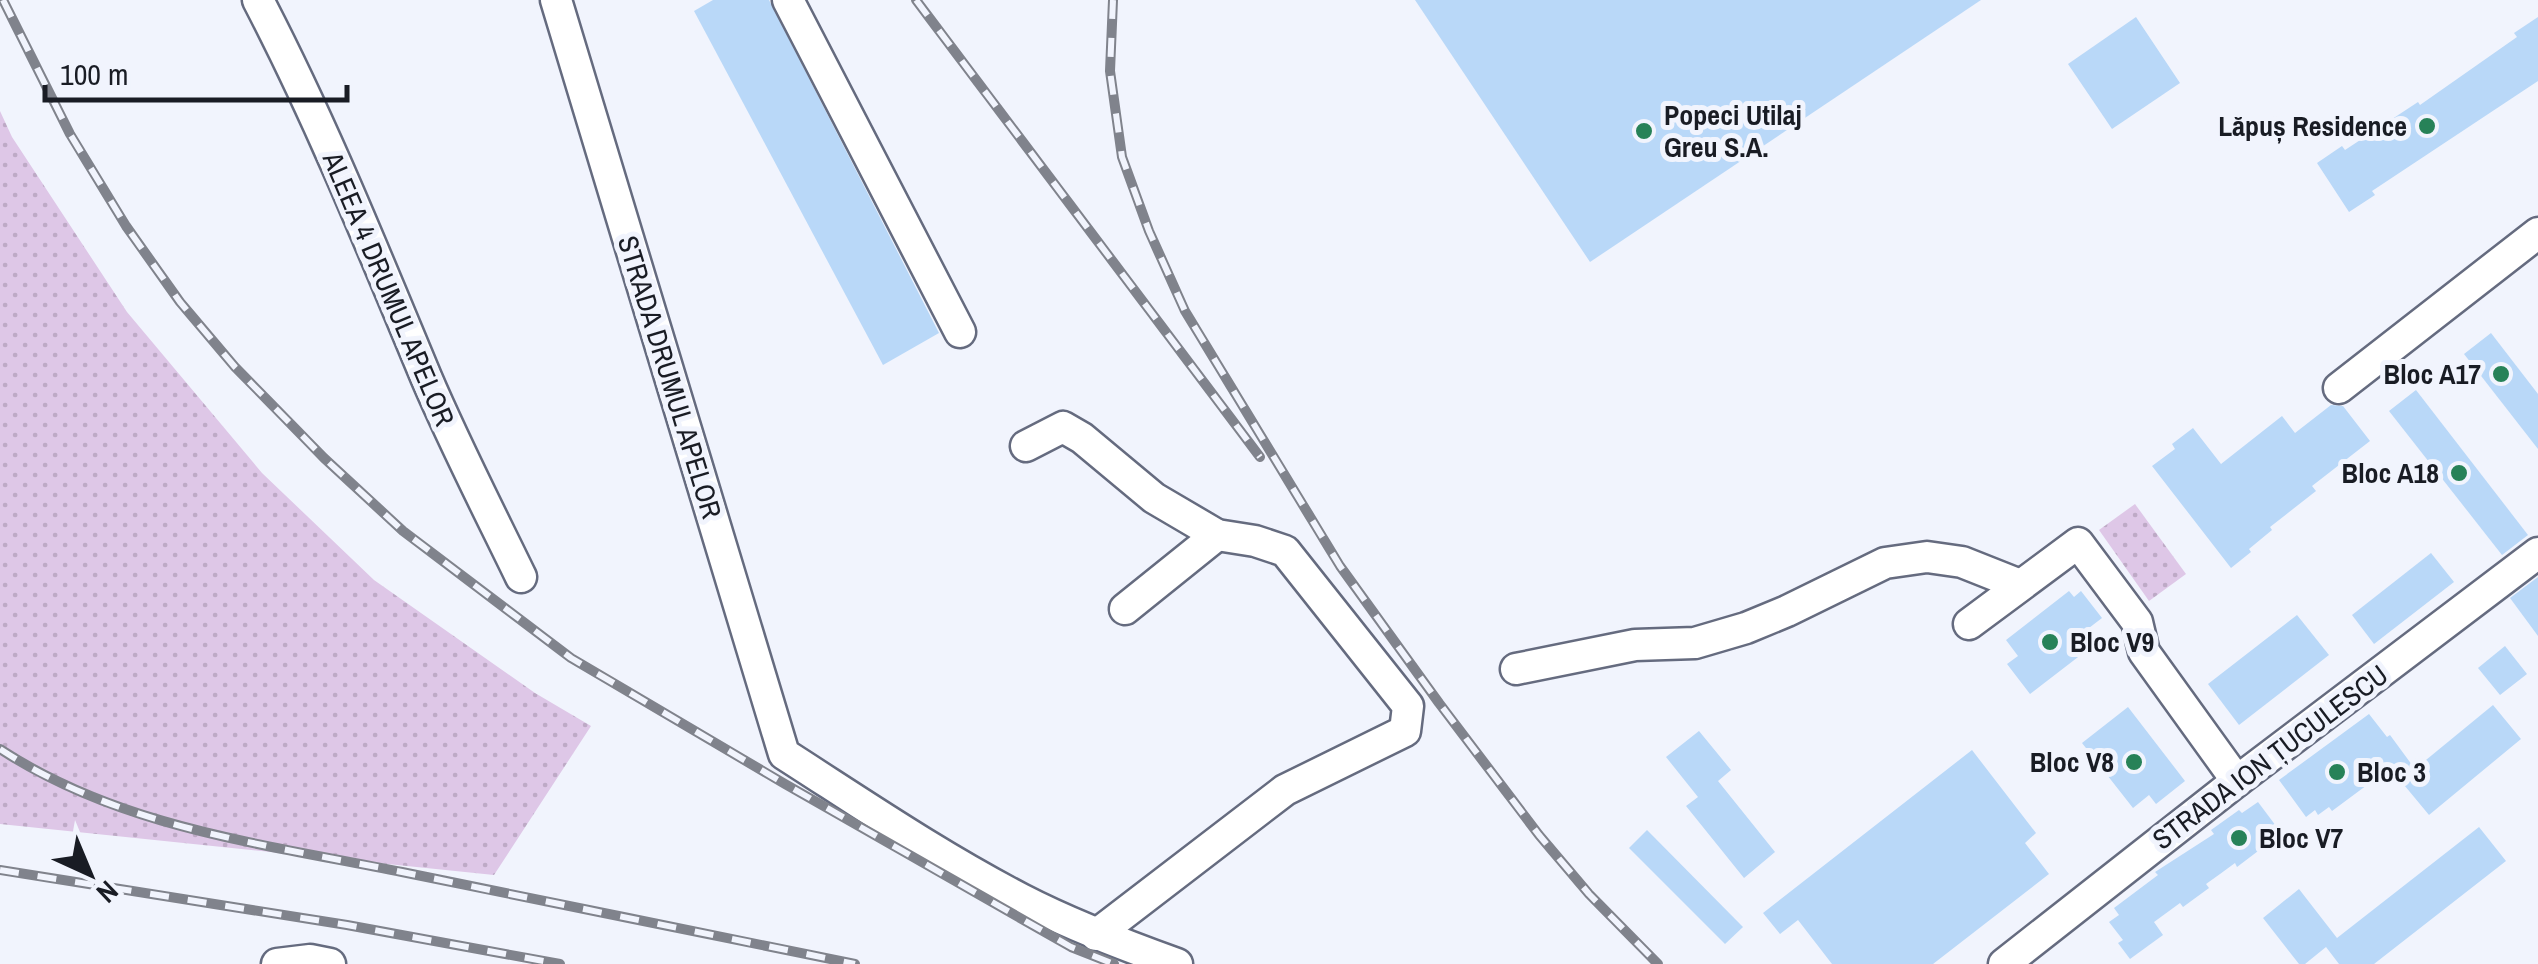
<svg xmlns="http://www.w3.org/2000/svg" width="2538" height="964" viewBox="0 0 2538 964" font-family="'Archivo Narrow',sans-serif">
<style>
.green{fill:url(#green-dots)}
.building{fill:#b9d8f8}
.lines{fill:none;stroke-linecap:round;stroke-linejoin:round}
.minor-casing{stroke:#656b7f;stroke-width:35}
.minor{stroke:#fff;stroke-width:30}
.rail-casing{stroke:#80838c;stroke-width:10}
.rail{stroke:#f1f4fd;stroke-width:6;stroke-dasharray:19;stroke-linecap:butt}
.poi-dot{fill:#278258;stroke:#f1f4fd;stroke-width:4}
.labels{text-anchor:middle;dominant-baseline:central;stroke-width:10;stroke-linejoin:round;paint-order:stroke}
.poi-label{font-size:28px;font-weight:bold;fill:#191c24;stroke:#f1f4fd;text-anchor:start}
.street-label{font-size:28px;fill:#191c24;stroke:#f1f4fd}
</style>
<defs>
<pattern id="green-dots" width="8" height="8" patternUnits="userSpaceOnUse" patternTransform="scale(2.5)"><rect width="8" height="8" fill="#dec7e7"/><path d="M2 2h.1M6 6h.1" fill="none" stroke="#beaac6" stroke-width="1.8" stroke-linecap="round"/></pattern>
</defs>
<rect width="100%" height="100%" fill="#f1f4fd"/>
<g class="green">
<path d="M0 111 12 137 127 312 262 473 374 580 535 693 591 726 494 875 0 824Z"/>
<path d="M2135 504 2186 574 2149 601 2099 530Z"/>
</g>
<g class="building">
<path d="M713 0H769L939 333 883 365 694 11Z"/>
<path d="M1415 0H1981L1590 262Z"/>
<path d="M2136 17 2180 83 2112 129 2068 64Z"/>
<path d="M2538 17V81L2372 191 2375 195 2349 212 2317 163 2342 146 2345 150 2418 102 2420 105 2517 37 2514 33Z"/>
<path d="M2491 333 2538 394V449L2464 354Z"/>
<path d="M2416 390 2528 535 2502 555 2389 411Z"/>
<path d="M2331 405 2343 406 2370 441 2312 486 2316 491 2270 527 2272 530 2249 549 2251 552 2231 568 2152 466 2175 449 2172 444 2193 428 2221 464 2282 416 2295 433Z"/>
<path d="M2431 553 2454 582 2374 644 2352 615Z"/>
<path d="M2538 577V636L2510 598Z"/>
<path d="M2069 591 2074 597 2081 591 2102 618 2085 631 2095 644 2030 694 2007 664 2018 656 2006 640Z"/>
<path d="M2297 615 2329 655 2239 725 2208 684Z"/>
<path d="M2505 646 2527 674 2500 695 2478 668Z"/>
<path d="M2493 705 2521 739 2429 815 2390 768 2332 811 2329 807 2318 815 2315 810 2306 817 2279 780 2369 714 2387 737 2390 735 2415 769Z"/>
<path d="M2128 707 2185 781 2156 804 2149 795 2133 808 2082 743Z"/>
<path d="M1699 731 1731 770 1718 781 1775 852 1744 878 1686 806 1698 797 1666 757Z"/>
<path d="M1972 750 2036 833 2025 843 2049 874 1933 964H1832L1798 920 1780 934 1763 913Z"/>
<path d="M2258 802 2279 830 2264 841 2266 845 2237 867 2235 863 2220 874 2206 884 2209 888 2183 907 2180 903 2154 922 2163 935 2130 959 2118 943 2123 940 2109 922 2119 915 2114 908 2158 875 2155 872 2214 834 2211 830 2239 810 2242 813Z"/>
<path d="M2479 827 2506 861 2374 964H2339L2326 947 2305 964H2299L2263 918 2299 889 2337 938Z"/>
<path d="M1647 830 1743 927 1725 944 1629 848Z"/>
</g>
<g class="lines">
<g class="minor-casing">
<g id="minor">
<path d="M258 0C322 123 373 250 426 377 455 445 489 511 521 577"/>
<path d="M556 0 784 754C862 804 938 856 1021 899 1071 925 1124 945 1177 964"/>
<path d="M788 0 960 332"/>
<path d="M2339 388 2538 233"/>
<path d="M1026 446 1063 427 1082 438 1154 498 1217 535 1255 541 1285 551 1408 706 1405 731 1285 790 1096 935"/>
<path d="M1125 609 1217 535"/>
<path d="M1969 624 2078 543 2137 622 2144 652 2237 781"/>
<path d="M1516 669 1635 645 1695 643 1746 628 1787 611 1885 563 1927 557 1962 562 2020 585"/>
<path d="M277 964 310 960 330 964"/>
<path d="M2004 964 2237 781 2538 553"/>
</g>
</g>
<use href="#minor" class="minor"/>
<g class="rail-casing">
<g id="rail">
<path d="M3 0 70 134 126 226 180 302 235 367 324 458 403 531 571 658 785 784 1071 947 1114 964"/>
<path d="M916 0 1260 457"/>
<path d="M1113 0 1110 71 1122 157 1149 231 1185 311 1340 566 1439 703 1539 835 1589 894 1658 964"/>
<path d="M0 749C121 828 264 844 402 872 553 903 704 933 855 964"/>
<path d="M0 870 347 925 560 964"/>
</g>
</g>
<use href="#rail" class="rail"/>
</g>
<g class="poi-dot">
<circle cx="2427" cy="126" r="10"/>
<circle cx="1644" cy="131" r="10"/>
<circle cx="2501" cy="374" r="10"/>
<circle cx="2459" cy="473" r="10"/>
<circle cx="2050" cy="642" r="10"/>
<circle cx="2134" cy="762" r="10"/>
<circle cx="2337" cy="772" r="10"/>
<circle cx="2239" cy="838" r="10"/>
</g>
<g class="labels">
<g class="poi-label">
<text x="1664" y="115">Popeci Utilaj<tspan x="1664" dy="32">Greu S.A.</tspan></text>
<text x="2407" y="126" text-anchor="end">Lăpuș Residence</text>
<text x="2481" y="374" text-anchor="end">Bloc A17</text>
<text x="2439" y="473" text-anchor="end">Bloc A18</text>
<text x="2070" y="642">Bloc V9</text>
<text x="2114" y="762" text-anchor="end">Bloc V8</text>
<text x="2357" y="772">Bloc 3</text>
<text x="2259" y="838">Bloc V7</text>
</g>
<g class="street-label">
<text transform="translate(389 289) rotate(67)">ALEEA 4 DRUMUL APELOR</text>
<text transform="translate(670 377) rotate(73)">STRADA DRUMUL APELOR</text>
<text transform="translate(2270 757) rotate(-37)">STRADA ION ȚUCULESCU</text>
</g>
</g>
<g transform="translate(90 874) rotate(136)" stroke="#f1f4fd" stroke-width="8" paint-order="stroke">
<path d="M0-8L18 38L0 25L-18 38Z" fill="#191c24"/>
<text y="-15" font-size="28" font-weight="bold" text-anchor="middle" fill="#191c24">N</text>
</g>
<path d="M45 85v15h302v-15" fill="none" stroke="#191c24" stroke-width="5"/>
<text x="60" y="85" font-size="30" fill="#191c24" stroke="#f1f4fd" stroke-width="8" paint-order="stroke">100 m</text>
</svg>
